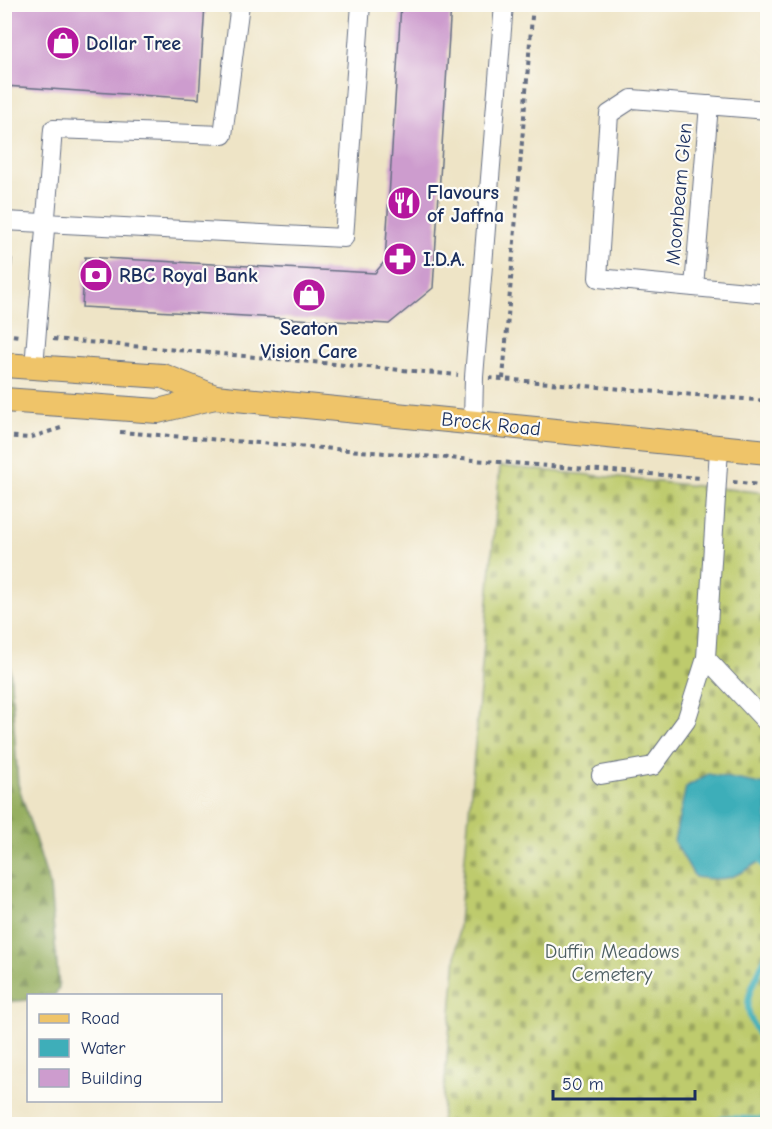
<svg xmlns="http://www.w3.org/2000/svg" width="772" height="1129" viewBox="0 0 772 1129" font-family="'Comic Neue',sans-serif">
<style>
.forest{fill:url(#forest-firs);stroke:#586f5f;stroke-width:1.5}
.cemetery{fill:url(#cemetery-stones);stroke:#6c7d66;stroke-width:1.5}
.water{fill:#3eaeb9;stroke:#2c6e8c;stroke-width:1.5}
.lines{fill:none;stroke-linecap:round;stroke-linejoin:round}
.stream{stroke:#3eaeb9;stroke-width:6}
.building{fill:#cd9cce}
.minor-casing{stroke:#656e82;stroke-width:20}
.major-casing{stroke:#656e82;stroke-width:26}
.path{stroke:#656e82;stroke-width:4;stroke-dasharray:4.5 4.5;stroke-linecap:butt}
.minor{stroke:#fff;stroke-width:18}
.major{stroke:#efc469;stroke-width:24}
.labels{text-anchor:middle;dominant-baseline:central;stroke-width:4.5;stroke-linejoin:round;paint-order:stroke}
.poi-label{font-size:20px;font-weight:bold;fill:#1b2f5e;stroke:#fdfcf7;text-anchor:start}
.street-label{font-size:20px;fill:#1b2f5e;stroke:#fdfcf7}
.park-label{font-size:20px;fill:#4c5e62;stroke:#fdfcf7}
</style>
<defs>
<pattern id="forest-firs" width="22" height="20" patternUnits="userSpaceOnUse" patternTransform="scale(1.5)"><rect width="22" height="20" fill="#96af60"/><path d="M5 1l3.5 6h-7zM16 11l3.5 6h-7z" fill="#7a8f52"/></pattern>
<pattern id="cemetery-stones" width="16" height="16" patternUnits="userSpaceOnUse" patternTransform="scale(1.5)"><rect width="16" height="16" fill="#becb6d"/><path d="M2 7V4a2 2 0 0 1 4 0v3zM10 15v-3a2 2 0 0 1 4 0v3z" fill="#9aa55d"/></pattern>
</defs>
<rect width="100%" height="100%" fill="#fdfcf7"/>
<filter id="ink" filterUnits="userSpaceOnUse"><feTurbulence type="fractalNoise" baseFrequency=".0167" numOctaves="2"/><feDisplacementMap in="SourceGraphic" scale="12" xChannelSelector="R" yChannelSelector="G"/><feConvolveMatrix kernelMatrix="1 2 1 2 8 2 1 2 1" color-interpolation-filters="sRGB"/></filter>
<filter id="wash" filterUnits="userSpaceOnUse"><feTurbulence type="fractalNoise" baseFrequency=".008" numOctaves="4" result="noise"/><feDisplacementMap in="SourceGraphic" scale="24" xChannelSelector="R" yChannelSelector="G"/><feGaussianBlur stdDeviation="1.35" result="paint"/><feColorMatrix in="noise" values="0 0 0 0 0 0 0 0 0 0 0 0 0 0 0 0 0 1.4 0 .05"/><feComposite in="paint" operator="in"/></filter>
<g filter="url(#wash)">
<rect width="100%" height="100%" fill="#eee4c6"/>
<path class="forest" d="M5 595 18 784 50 887 59 987 55 995 28 996V1000L5 1002Z"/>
<path class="cemetery" d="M500 466 767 493V1124H441Z"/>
<path class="water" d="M708 774 767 785V857C737 875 732 883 695 877L674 841 686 787Z"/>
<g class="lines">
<g class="stream">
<path d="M757 856 768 872"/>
<path d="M768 951C746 1002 737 1001 768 1051"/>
<path d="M712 1124 723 1118 768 1120"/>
</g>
</g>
<g id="blocks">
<g class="building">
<path d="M5 4H205L199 99 5 86Z"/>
<path d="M401 4H451L433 288 389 324 82 307 85 257 375 273 385 261Z"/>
<path d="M4 258 12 259 8 311H4Z"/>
</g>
</g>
</g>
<g filter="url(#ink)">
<use href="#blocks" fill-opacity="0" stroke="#656e82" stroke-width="1.5"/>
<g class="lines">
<g class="minor-casing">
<g id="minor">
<path d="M768 110 632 99 609 114 598 278 768 294"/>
<path d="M4 221 344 238 361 4"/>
<path d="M694 287 709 105"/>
<path d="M34 367 53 129 223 135 240 4"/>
<path d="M473 422 474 377 504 4"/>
<path d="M719 449 706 658 768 724"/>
<path d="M601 775 653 766 686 721 706 658"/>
</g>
</g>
<g class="major-casing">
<g id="major">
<path d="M4 365 163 376 215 397 768 452"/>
<path d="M4 400 158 411 215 397"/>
</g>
</g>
<g class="path">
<path d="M4 334 19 336"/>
<path d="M53 339 458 375"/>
<path d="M489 378 768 401"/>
<path d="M503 379 533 4"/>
<path d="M120 432 701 478"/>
<path d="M4 436 29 438 64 427"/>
<path d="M733 482 768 486"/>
</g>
<use href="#minor" class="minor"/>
<use href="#major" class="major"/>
</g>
</g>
<defs>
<g id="shop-disc" transform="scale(1.725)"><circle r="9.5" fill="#b5179e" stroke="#fdfcf7"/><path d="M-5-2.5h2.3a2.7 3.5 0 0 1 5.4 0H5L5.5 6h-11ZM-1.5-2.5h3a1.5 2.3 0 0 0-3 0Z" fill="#fff"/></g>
<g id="restaurant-disc" transform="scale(1.725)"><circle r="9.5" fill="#b5179e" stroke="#fdfcf7"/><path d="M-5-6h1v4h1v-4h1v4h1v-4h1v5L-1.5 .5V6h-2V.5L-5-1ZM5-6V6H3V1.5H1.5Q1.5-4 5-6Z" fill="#fff"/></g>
<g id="pharmacy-disc" transform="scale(1.725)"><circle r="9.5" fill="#b5179e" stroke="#fdfcf7"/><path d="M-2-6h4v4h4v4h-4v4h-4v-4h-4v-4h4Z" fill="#fff"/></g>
<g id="bank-disc" transform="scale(1.725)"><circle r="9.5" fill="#b5179e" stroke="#fdfcf7"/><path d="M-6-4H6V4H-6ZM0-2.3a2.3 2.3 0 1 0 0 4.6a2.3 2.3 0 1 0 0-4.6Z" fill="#fff"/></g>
</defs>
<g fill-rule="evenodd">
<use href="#shop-disc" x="63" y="43"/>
<use href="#restaurant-disc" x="404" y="203"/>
<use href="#pharmacy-disc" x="400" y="259"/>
<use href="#bank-disc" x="96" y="275"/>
<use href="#shop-disc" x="309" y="295"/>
</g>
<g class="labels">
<g class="poi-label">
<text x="86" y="43">Dollar Tree</text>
<text x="427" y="192">Flavours<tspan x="427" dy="23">of Jaffna</tspan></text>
<text x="423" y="259">I.D.A.</text>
<text x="119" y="275">RBC Royal Bank</text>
<text x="309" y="328" text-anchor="middle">Seaton<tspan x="309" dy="23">Vision Care</tspan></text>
</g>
<g class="street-label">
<text transform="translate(679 194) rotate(-85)">Moonbeam Glen</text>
<text transform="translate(491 424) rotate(6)">Brock Road</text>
</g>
<g class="park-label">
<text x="612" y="951">Duffin Meadows<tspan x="612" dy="23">Cemetery</tspan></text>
</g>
</g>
<rect width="772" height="1129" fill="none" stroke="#fdfcf7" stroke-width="24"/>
<rect x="27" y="994" width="195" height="108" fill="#fdfcf7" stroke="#a3aaba" stroke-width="1.5"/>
<rect x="39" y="1014" width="30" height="9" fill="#efc469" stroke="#a3aaba" stroke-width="1.5"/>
<text x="81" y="1024" font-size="18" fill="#1b2f5e">Road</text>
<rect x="39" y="1039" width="30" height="18" fill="#3eaeb9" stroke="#a3aaba" stroke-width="1.5"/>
<text x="81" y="1054" font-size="18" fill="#1b2f5e">Water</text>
<rect x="39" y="1069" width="30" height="18" fill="#cd9cce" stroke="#a3aaba" stroke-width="1.5"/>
<text x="81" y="1084" font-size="18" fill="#1b2f5e">Building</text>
<path d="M553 1090v9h142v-9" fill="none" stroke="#1b2f5e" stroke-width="3"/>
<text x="562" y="1090" font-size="18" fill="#1b2f5e" stroke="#fdfcf7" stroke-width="4.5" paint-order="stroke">50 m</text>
</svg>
